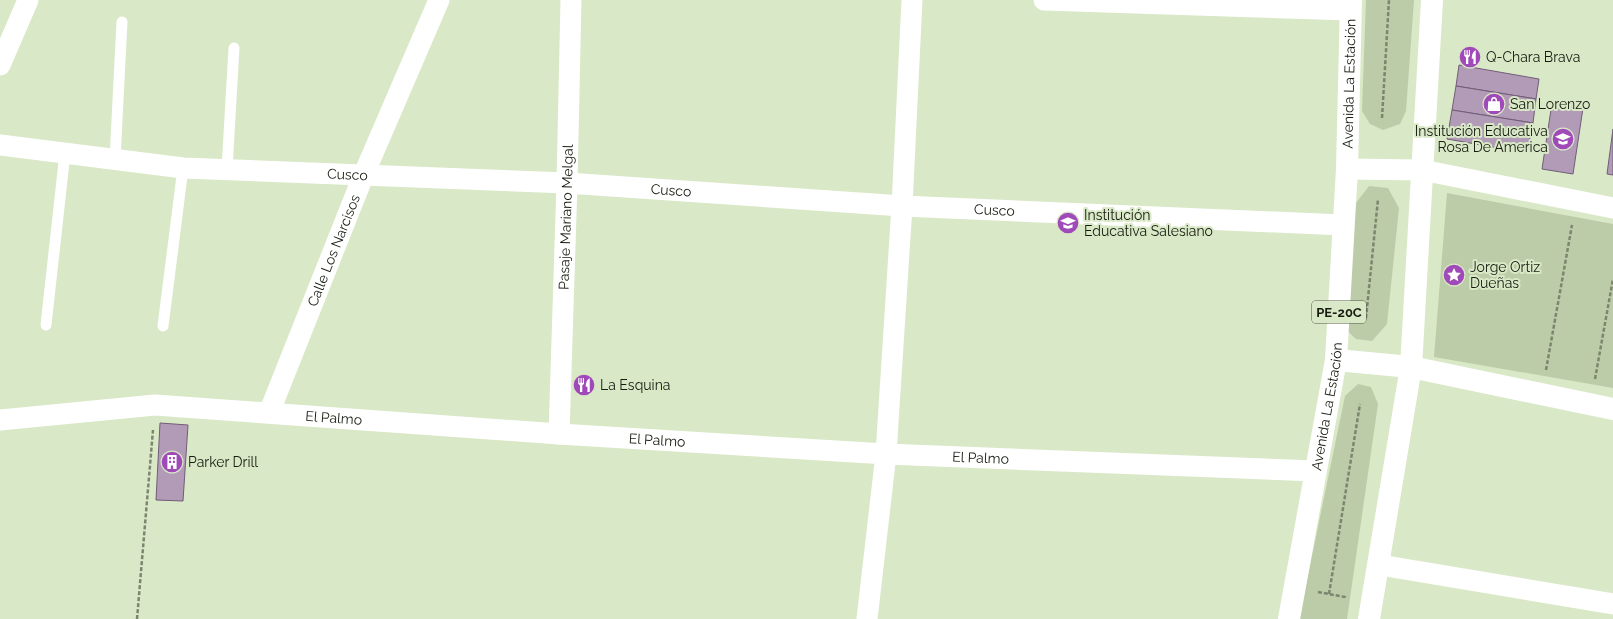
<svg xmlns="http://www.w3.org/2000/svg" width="1613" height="619" viewBox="0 0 1613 619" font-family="Raleway,sans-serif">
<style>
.green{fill:#bccca8}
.building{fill:#b19bb7;stroke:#715d78}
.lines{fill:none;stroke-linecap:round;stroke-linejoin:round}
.path{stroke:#7c866e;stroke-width:2.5;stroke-dasharray:4 2;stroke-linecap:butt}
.service{stroke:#fff;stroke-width:11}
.minor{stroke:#fff;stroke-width:21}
.tertiary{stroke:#fff;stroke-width:22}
.trunk{stroke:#fff;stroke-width:22}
.labels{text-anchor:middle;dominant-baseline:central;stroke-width:4;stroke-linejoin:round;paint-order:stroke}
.shield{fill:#d9e8c6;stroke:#515947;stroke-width:1}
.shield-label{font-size:13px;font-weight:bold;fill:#171c10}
.poi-label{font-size:14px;fill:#171c10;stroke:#d9e8c6;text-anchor:start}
.street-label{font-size:14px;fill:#171c10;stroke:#d9e8c6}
</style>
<rect width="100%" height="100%" fill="#d9e8c6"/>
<g class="green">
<path d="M1366 0H1414L1406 111 1400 124 1383 130 1370 124 1362 111Z"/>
<path d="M1369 186 1388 188 1399 208 1387 324 1372 341 1356 339 1342 326 1356 203Z"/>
<path d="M1447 193 1613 224V388L1434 357Z"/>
<path d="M1358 384 1371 387 1378 404 1347 619H1299L1345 396Z"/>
</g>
<g class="building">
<path d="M1459 65 1539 79 1536 99 1456 86Z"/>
<path d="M1456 86 1536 99 1533 123 1452 110Z"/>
<path d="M1552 103 1583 108 1573 174 1542 169Z"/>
<path d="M1452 110 1533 123 1527 153 1447 139Z"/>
<path d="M1613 129V175L1607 174Z"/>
<path d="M160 423 188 425 183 501 156 500Z"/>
</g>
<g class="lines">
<g class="path">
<path d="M1382 118 1389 0"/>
<path d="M1366 318 1378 199"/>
<path d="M1546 370 1572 225"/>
<path d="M1595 379 1613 279"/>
<path d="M1318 592 1345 597V599"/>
<path d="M1329 594 1360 404"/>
<path d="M137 619 153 430"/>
</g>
<g class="service">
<path d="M115 159 122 22"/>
<path d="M227 169 234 48"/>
<path d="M46 325 65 153"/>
<path d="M163 326 183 168"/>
</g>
<g class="minor">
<path d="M1044 0 1350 10"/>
<path d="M0 65 28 0"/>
<path id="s1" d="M0 145 183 168 567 183 902 206 1343 225"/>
<path d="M1347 169 1422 170 1613 208"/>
<path id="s2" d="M269 413 364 174 439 0"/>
<path id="s3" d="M0 420 155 405 559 434 886 454 1316 471"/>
<path id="s4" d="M559 434 567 183 571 0"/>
<path d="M1380 565 1613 604"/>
<path d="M867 619 886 454 902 206 912 0"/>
</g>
<path class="tertiary" d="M1336 360 1411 367 1613 409"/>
<g class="trunk">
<path id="s5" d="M1289 619 1336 360 1347 169 1351 0"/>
<path d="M1369 619 1411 367 1432 0"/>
</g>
</g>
<defs>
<g id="restaurant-disc" transform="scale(1.15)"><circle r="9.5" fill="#9f4ab8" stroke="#d9e8c6"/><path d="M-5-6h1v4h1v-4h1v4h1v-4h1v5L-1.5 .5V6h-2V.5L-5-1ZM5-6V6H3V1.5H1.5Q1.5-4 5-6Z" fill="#fff"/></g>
<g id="shop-disc" transform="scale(1.15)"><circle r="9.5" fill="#9f4ab8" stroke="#d9e8c6"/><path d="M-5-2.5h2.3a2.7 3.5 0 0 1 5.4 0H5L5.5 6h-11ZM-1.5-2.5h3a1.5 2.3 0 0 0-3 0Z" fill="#fff"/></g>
<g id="school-disc" transform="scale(1.15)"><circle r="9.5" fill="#9f4ab8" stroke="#d9e8c6"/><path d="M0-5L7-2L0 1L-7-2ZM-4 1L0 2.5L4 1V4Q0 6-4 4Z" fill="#fff"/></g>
<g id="sight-disc" transform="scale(1.15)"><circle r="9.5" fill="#9f4ab8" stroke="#d9e8c6"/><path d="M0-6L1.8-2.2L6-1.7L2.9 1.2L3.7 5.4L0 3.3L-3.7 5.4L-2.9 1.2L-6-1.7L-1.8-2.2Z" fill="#fff"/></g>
<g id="building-disc" transform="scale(1.15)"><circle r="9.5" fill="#9f4ab8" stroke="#d9e8c6"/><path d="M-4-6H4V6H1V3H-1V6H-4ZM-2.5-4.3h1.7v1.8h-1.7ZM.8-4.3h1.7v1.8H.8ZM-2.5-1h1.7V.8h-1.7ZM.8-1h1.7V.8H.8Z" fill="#fff"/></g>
</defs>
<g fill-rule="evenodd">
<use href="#restaurant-disc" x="1470" y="57"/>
<use href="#shop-disc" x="1494" y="104"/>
<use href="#school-disc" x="1563" y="139"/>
<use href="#school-disc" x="1068" y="223"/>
<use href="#sight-disc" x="1454" y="275"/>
<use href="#restaurant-disc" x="584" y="385"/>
<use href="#building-disc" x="172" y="462"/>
</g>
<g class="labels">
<rect class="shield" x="1312" y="301" width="54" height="22" rx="3"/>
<g class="shield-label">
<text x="1339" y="312">PE-20C</text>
</g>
<g class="poi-label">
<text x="1486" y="57">Q-Chara Brava</text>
<text x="1510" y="104">San Lorenzo</text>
<text x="1548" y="131" text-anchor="end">Institución Educativa<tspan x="1548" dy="16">Rosa De America</tspan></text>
<text x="1084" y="215">Institución<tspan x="1084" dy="16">Educativa Salesiano</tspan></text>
<text x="1470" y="267">Jorge Ortiz<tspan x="1470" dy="16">Dueñas</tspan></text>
<text x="600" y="385">La Esquina</text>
<text x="188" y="462">Parker Drill</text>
</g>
<g class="street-label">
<text stroke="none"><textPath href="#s5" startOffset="540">Avenida La Estación</textPath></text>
<text stroke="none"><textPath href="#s1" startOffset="349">Cusco</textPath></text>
<text stroke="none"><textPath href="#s1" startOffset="673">Cusco</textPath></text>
<text stroke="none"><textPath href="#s1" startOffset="997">Cusco</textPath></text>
<text stroke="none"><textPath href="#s4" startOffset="217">Pasaje Mariano Melgal</textPath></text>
<text stroke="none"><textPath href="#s2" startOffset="175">Calle Los Narcisos</textPath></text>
<text stroke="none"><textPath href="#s5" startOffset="216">Avenida La Estación</textPath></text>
<text stroke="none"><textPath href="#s3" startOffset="335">El Palmo</textPath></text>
<text stroke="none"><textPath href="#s3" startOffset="659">El Palmo</textPath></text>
<text stroke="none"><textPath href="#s3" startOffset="983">El Palmo</textPath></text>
</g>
</g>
</svg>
